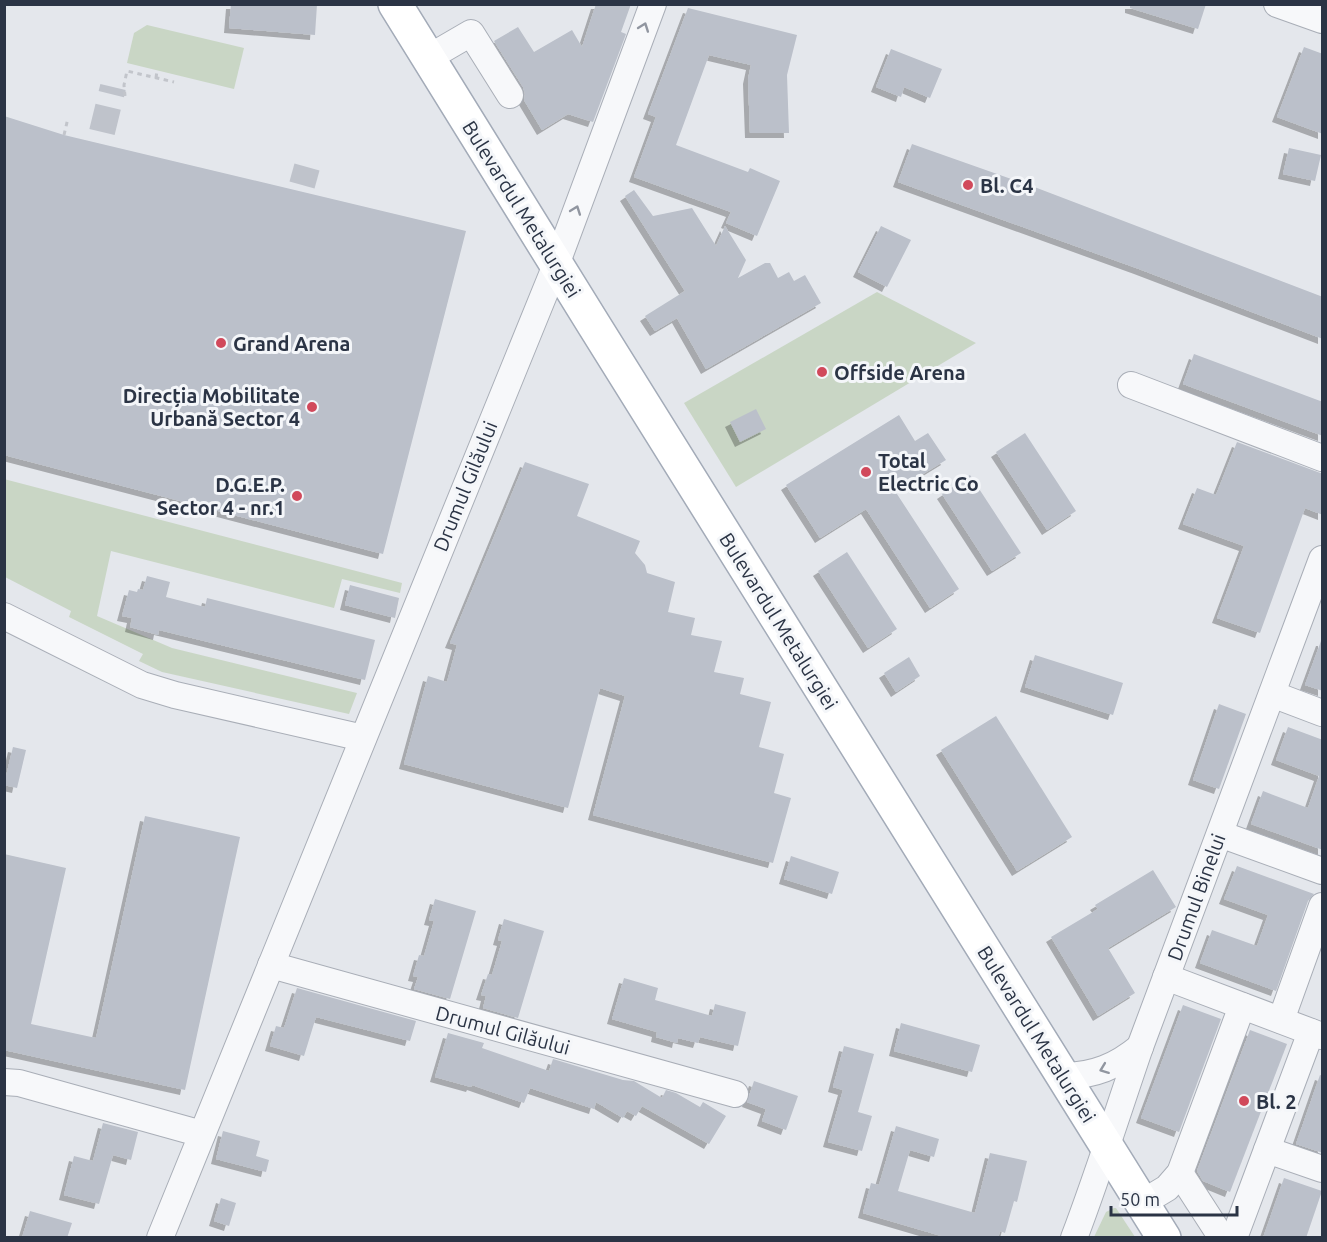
<svg xmlns="http://www.w3.org/2000/svg" width="1327" height="1242" viewBox="0 0 1327 1242" font-family="Ubuntu,sans-serif">
<style>
.green{fill:#c9d6c5}
.building{fill:#bbc0ca;filter:url(#shadow)}
.lines{fill:none;stroke-linecap:round;stroke-linejoin:round}
.minor-tunnel{stroke:#bfc3cb;stroke-width:26;stroke-dasharray:26 13;stroke-linecap:butt}
.minor-casing{stroke:#a9aeb7;stroke-width:28}
.major-casing{stroke:#a3abb8;stroke-width:36}
.path{stroke:#c2c5cb;stroke-width:3;stroke-dasharray:4.5 4.5;stroke-linecap:butt}
.minor{stroke:#f7f8fa;stroke-width:26}
.major{stroke:#fff;stroke-width:33}
.oneway{stroke:#9196a0}
.poi-dot{fill:#d1495b;stroke:#f4f6f9;stroke-width:2}
.labels{text-anchor:middle;dominant-baseline:central;stroke-width:6;stroke-linejoin:round;paint-order:stroke}
.poi-label{font-size:20px;font-weight:bold;fill:#2b3445;stroke:#f4f6f9;text-anchor:start}
.street-label{font-size:20px;fill:#2b3445;stroke:#f4f6f9}
</style>
<defs>
<filter id="shadow"><feDropShadow dx="-5" dy="5" stdDeviation="0" flood-color="#0004"/></filter>
</defs>
<rect width="100%" height="100%" fill="#e4e7ec"/>
<g class="green">
<path d="M147 25 244 48 234 89 127 63 134 33Z"/>
<path d="M877 292 976 343 736 487 684 403Z"/>
<path d="M4 479 402 583 400 593 342 579 334 608 111 551 97 616 172 648 357 693 349 714 162 672 139 661 143 654 69 617 71 611 5 577Z"/>
<path d="M1114 1208H1116L1135 1237H1094L1106 1212Z"/>
</g>
<g class="building">
<path d="M231 4H317L315 35 229 28Z"/>
<path d="M596 4H631L621 32 626 34 593 122 568 114 542 130 524 100 525 94 523 87 494 41 518 27 534 52 572 30 582 47Z"/>
<path d="M1130 4H1206L1198 29 1130 8Z"/>
<path d="M688 8 797 35 787 75 789 133H750L748 79 751 65 709 55 676 145 748 172 750 168 780 181 757 236 726 223 731 212 634 177 656 117 648 114Z"/>
<path d="M1304 47 1323 54V134L1277 117Z"/>
<path d="M891 49 942 69 930 98 904 87 901 97 876 87Z"/>
<path d="M4 116 64 135 466 231 383 554 4 455Z"/>
<path d="M912 144 1037 188 1323 297V339L1139 269 898 182Z"/>
<path d="M1289 148 1321 155 1315 181 1283 174Z"/>
<path d="M634 190 653 216 692 208 716 246 725 226 746 260 738 278 765 263H770L778 278 789 272 794 281 805 275 821 303 706 369 677 318 655 331 645 316 685 291 625 196Z"/>
<path d="M881 226 911 240 887 287 858 272Z"/>
<path d="M1194 354 1323 402V436L1183 384Z"/>
<path d="M756 409 766 429 740 442 730 422Z"/>
<path d="M899 415 915 441 928 433 946 460 895 491 959 589 930 608 866 509 820 538 786 485Z"/>
<path d="M1025 433 1076 511 1047 530 996 452Z"/>
<path d="M1237 442 1323 474V515L1305 508 1260 633 1217 618 1244 546 1183 524 1197 488 1216 495Z"/>
<path d="M525 462 589 484 577 516 640 541 635 553 645 565 647 573 675 582 668 612 695 618 691 635 722 641 714 672 744 678 740 694 771 702 759 747 784 754 774 793 791 798 773 863 593 815 625 696 600 688 568 808 404 764 428 676 447 682 457 645 450 643Z"/>
<path d="M970 475 1021 553 992 571 942 494Z"/>
<path d="M847 552 897 629 868 648 818 571Z"/>
<path d="M147 576 170 582 166 597 205 607 207 598 375 640 365 680 159 630 158 635 130 627 132 618 122 616 129 590 137 592 138 589 143 590Z"/>
<path d="M350 585 399 598 395 618 345 605Z"/>
<path d="M1321 641H1323V691L1305 685Z"/>
<path d="M1035 655 1123 683 1113 715 1025 687Z"/>
<path d="M909 657 920 676 896 692 884 673Z"/>
<path d="M1219 704 1246 714 1219 789 1193 780Z"/>
<path d="M996 716 1072 837 1017 871 941 750Z"/>
<path d="M1288 727 1323 740V850L1251 824 1263 791 1308 808 1319 776 1276 760Z"/>
<path d="M13 747 26 750 17 788 4 785Z"/>
<path d="M145 816 240 837 185 1090 4 1050V854L66 868 31 1024 96 1038Z"/>
<path d="M791 856 839 872 832 894 784 879Z"/>
<path d="M1237 866 1314 894 1308 901 1276 991 1200 963 1212 930 1257 946 1268 915 1224 899Z"/>
<path d="M1153 870 1176 907 1108 948 1135 993 1098 1016 1051 937 1098 909 1095 905Z"/>
<path d="M435 899 476 911 450 999 414 989 418 977 413 976 419 955 424 956 434 921 429 920Z"/>
<path d="M504 919 544 931 518 1018 483 1008 486 996 481 995 488 974 492 975 502 941 498 940Z"/>
<path d="M624 978 658 988 655 1000 712 1016 715 1004 746 1012 738 1046 700 1037 698 1043 678 1038 677 1043 656 1037 657 1032 612 1019Z"/>
<path d="M297 988 416 1021 410 1041 316 1017 304 1056 270 1046 276 1026 284 1028Z"/>
<path d="M1183 1005 1221 1019 1179 1132 1141 1118Z"/>
<path d="M901 1023 980 1045 972 1072 894 1051Z"/>
<path d="M1250 1030 1287 1044 1230 1192 1203 1181 1197 1171Z"/>
<path d="M448 1033 484 1043 482 1048 549 1071 553 1059 623 1080 634 1081 662 1098 666 1090 676 1093 700 1107 703 1102 726 1116 709 1144 642 1106 636 1116 627 1111 623 1118 596 1102 594 1109 530 1088 524 1103 472 1085 471 1087 435 1077Z"/>
<path d="M844 1046 874 1054 858 1112 872 1116 862 1151 828 1142 843 1090 833 1087Z"/>
<path d="M1320 1075 1323 1076V1153L1296 1144Z"/>
<path d="M754 1081 798 1096 786 1130 762 1121 766 1109 747 1102Z"/>
<path d="M103 1123 138 1132 131 1160 113 1155 99 1204 64 1195 74 1156 93 1161Z"/>
<path d="M896 1126 939 1139 934 1157 910 1150 898 1191 975 1213 990 1153 1027 1161 1017 1202 1014 1201 1005 1233 1000 1231 998 1238H948L863 1213 871 1183 879 1185Z"/>
<path d="M223 1131 260 1141 256 1156 269 1160 266 1172 216 1159Z"/>
<path d="M1284 1178 1322 1191 1306 1238H1263Z"/>
<path d="M221 1198 236 1203 229 1226 214 1221Z"/>
<path d="M30 1211 72 1223 67 1238H22Z"/>
</g>
<g class="lines">
<g class="minor-tunnel">
<path d="M102 132 113 87"/>
<path d="M302 185 307 167"/>
</g>
<g class="minor-casing">
<g id="minor">
<path d="M1277 4 1322 20"/>
<path d="M428 58 471 33 510 95"/>
<path d="M1131 385 1322 458"/>
<path d="M4 616 142 685 175 695 363 738"/>
<path d="M1272 694 1322 713"/>
<path d="M1220 834 1322 871"/>
<path d="M271 965 735 1094"/>
<path d="M1166 977 1322 1036"/>
<path d="M1281 1020 1322 906"/>
<path d="M1063 1076C1094 1076 1117 1066 1140 1047"/>
<path d="M4 1082 19 1083 202 1134"/>
<path d="M1267 1150 1322 1169"/>
<path d="M1180 1173 1222 1238"/>
<path d="M1142 1203 1167 1188 1180 1173 1242 1006"/>
<path d="M160 1238 556 265 653 4"/>
<path d="M1074 1238C1098 1175 1118 1111 1140 1047L1322 559"/>
<path d="M1234 1238 1311 1032"/>
</g>
</g>
<g class="major-casing">
<path id="major" d="M395 4 594 325 1164 1238"/>
</g>
<g class="path">
<path d="M156 78 157 71"/>
<path d="M125 96 124 85 127 71 174 82"/>
<path d="M64 135 68 118"/>
</g>
<use href="#minor" class="minor"/>
<use href="#major" class="major"/>
</g>
<defs><path id="oneway-chevron" d="M-2-3.5L2.5 0L-2 3.5" fill="none" stroke-width="1.6" stroke-linecap="round" stroke-linejoin="round" transform="scale(1.5)"/></defs>
<g class="oneway">
<use href="#oneway-chevron" transform="translate(644 27) rotate(-70)"/>
<use href="#oneway-chevron" transform="translate(576 210) rotate(-70)"/>
<use href="#oneway-chevron" transform="translate(1104 1069) rotate(159)"/>
</g>
<g class="poi-dot">
<circle cx="968" cy="185" r="6"/>
<circle cx="221" cy="343" r="6"/>
<circle cx="822" cy="372" r="6"/>
<circle cx="312" cy="407" r="6"/>
<circle cx="866" cy="472" r="6"/>
<circle cx="297" cy="496" r="6"/>
<circle cx="1244" cy="1101" r="6"/>
</g>
<g class="labels">
<g class="poi-label">
<text x="980" y="185">Bl. C4</text>
<text x="233" y="343">Grand Arena</text>
<text x="834" y="372">Offside Arena</text>
<text x="300" y="395" text-anchor="end">Direcția Mobilitate<tspan x="300" dy="23">Urbană Sector 4</tspan></text>
<text x="878" y="460">Total<tspan x="878" dy="23">Electric Co</tspan></text>
<text x="285" y="484" text-anchor="end">D.G.E.P.<tspan x="285" dy="23">Sector 4 - nr.1</tspan></text>
<text x="1256" y="1101">Bl. 2</text>
</g>
<g class="street-label">
<text transform="translate(522 209) rotate(58)">Bulevardul Metalurgiei</text>
<text transform="translate(465 486) rotate(-68)">Drumul Gilăului</text>
<text transform="translate(779 621) rotate(58)">Bulevardul Metalurgiei</text>
<text transform="translate(1196 897) rotate(-70)">Drumul Binelui</text>
<text transform="translate(503 1030) rotate(15)">Drumul Gilăului</text>
<text transform="translate(1037 1034) rotate(58)">Bulevardul Metalurgiei</text>
</g>
</g>
<rect width="1327" height="1242" fill="none" stroke="#2b3445" stroke-width="12"/>
<path d="M1111 1206v9h126v-9" fill="none" stroke="#2b3445" stroke-width="3"/>
<text x="1120" y="1206" font-size="18" fill="#2b3445" stroke="#f4f6f9" stroke-width="4.5" paint-order="stroke">50 m</text>
</svg>
